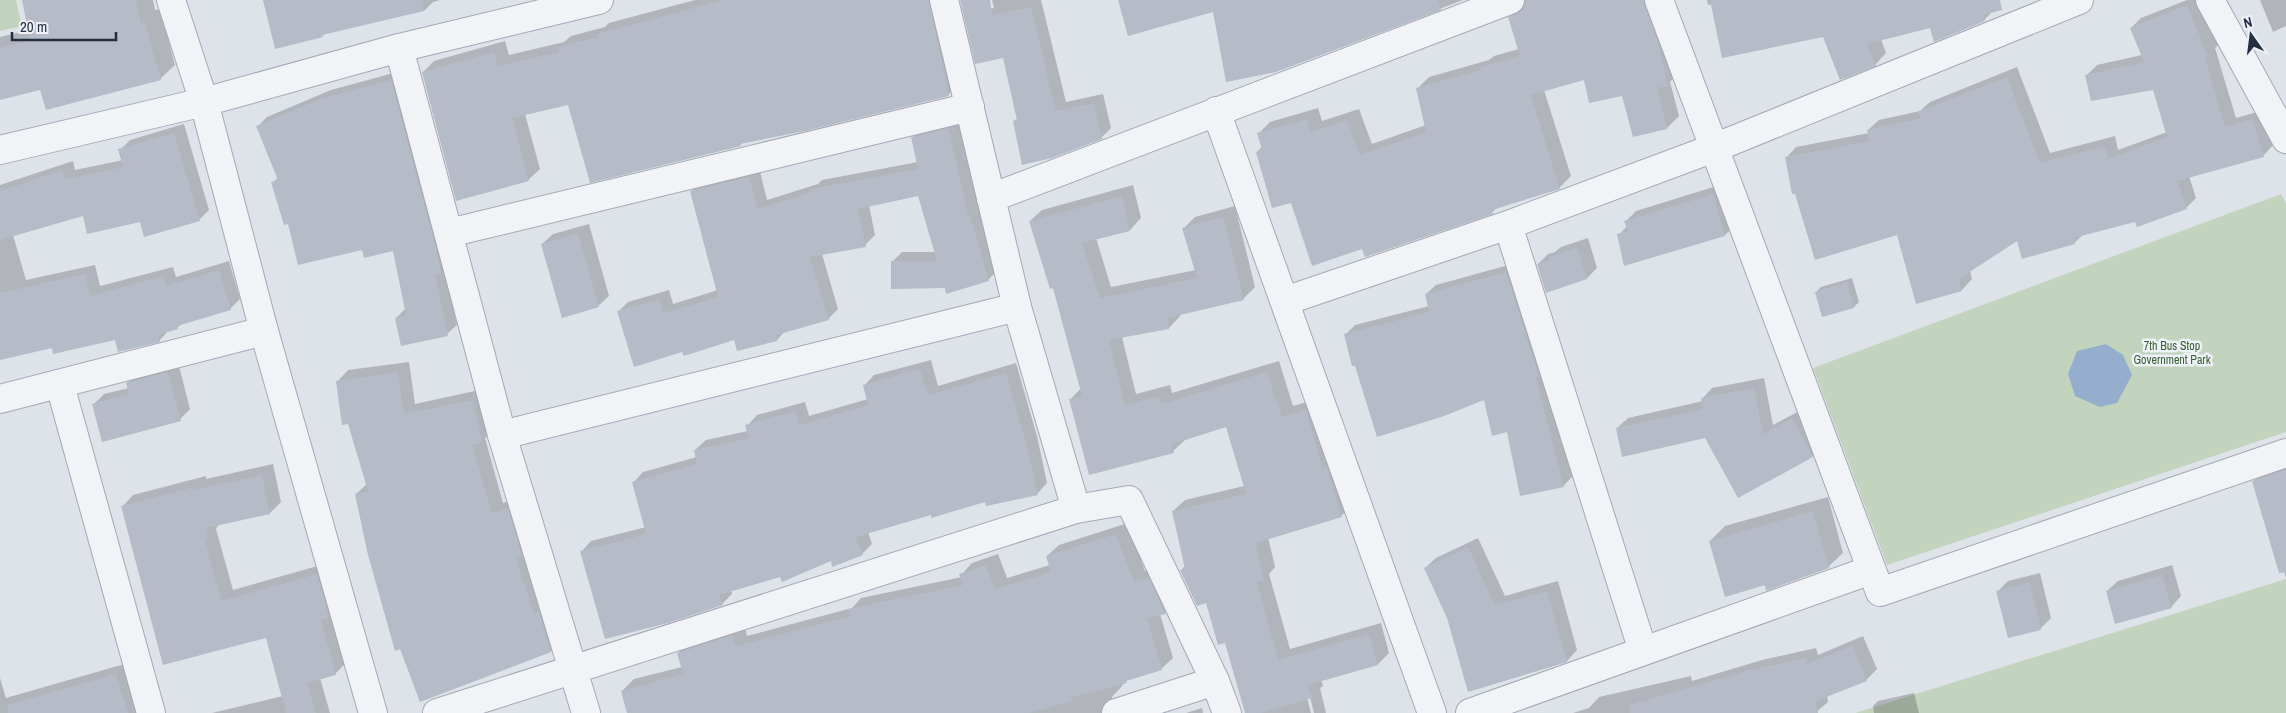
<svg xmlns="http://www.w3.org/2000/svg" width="2286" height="713" viewBox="0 0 2286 713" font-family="'Archivo Narrow',sans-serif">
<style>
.green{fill:#c3d4be}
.water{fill:#95aecd}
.shadow{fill:#0003}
.building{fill:#b5bbc7}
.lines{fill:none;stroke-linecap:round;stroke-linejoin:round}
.minor-casing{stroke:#a3a9b4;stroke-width:30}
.minor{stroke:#f1f3f7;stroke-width:28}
.labels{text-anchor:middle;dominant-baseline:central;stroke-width:5;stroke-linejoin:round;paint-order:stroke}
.park-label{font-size:12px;fill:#385f31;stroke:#eef1f7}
</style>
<rect width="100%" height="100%" fill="#dee2e9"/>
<g class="green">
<path d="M0 0H16L22 26 0 31Z"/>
<path d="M2281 194 2286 204V432L1887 565 1813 368Z"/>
<path d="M2286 579V713H1855Z"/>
</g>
<path class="water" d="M2106 344 2123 355 2132 375 2117 403 2100 407 2075 396 2068 374 2077 351Z"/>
<g class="shadow">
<path d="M23 0H153L155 10 160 9 175 65 160 79 41 88 0 99V37L29 30Z"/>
<path d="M263 0H440L433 2 425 10 326 33 322 36Z"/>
<path d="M695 0H942L959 83 948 95 743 142 740 145 569 104 525 114 540 169 528 180 423 72 434 61 505 41 509 55 564 42 571 36 605 27 609 23Z"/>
<path d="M992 0H1041L1066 102 1103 94 1111 128 1101 138 1014 121 1018 118 1004 56 976 12 994 8Z"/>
<path d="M1119 0H1463L1276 71 1214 11Z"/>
<path d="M1526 0H1658L1679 72 1670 82 1679 116 1667 128 1623 94 1585 78 1544 90 1571 176 1559 188 1498 207 1492 212 1363 247 1292 202 1257 152 1262 147 1259 133 1270 122 1318 108 1322 121 1359 109 1372 144 1426 125 1417 89 1429 77 1489 60 1494 56 1519 49 1510 18 1527 3Z"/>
<path d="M1707 0H1993L1995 9 1984 20 1931 26 1881 39 1886 53 1875 65 1824 35 1713 4 1708 5Z"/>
<path d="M2187 0H2199L2218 45 2215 48 2236 118 2264 110 2273 145 2263 156 2189 176 2196 198 2186 208 2084 234 2074 243 2018 239 1970 271 1972 279 1962 290 1916 302 1898 234 1786 158 1796 147 1869 133 1868 130 1879 120 1920 111 1930 102 2017 67 2050 153 2115 136 2118 150 2167 132 2154 88 2087 75 2097 65 2142 55 2131 28 2141 18Z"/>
<path d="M2260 0H2286V26L2273 32Z"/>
<path d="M401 71 457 325 447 334 396 318 406 308 394 250 363 249 289 222 273 183 278 177 257 127 267 117 331 90Z"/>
<path d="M959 119 978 206H980L998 270 988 280 946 287 892 262 902 252H935L919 195 869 205 875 235 865 245 822 254 838 309 828 319 785 331 777 340 735 338 683 350 618 312 628 302 669 290 673 304 718 290 692 191 702 181 759 167 767 200 818 184 822 180 918 162 912 138 922 128Z"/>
<path d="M184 124 209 210 199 220 141 221 84 215 13 235 26 280 95 265 100 286 173 267 176 277 229 261 240 299 230 309 182 323 177 328 169 330 159 341 115 339 53 346 0 359V185L73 161 75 170 123 160 120 150 130 140Z"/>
<path d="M1723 184 1735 225 1725 235 1625 264 1619 235 1627 226 1626 221 1636 211Z"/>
<path d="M1133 185 1141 218 1130 230 1096 238 1111 287 1196 270 1184 228 1195 217 1235 206 1255 287 1243 299 1180 314V316L1169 328 1122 337 1136 394 1170 385 1172 393 1279 361 1293 406 1317 399 1353 504 1342 515 1268 537 1275 567 1269 574 1290 649 1381 623 1389 653 1378 664 1321 680 1323 686 1320 688 1326 713H1314L1309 693H1306L1311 713H1246L1226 641 1207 602 1181 570 1185 566 1173 511 1185 500 1244 486 1227 426 1185 440 1173 451 1070 400 1081 388 1054 287 1030 221 1042 210Z"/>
<path d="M589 224 609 296 598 306 542 244 553 234Z"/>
<path d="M1588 238 1597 268 1587 278 1538 264 1548 254 1555 252 1561 247Z"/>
<path d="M1516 263 1573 476 1563 486 1508 430 1484 398 1345 335 1355 325 1429 306 1426 294 1436 285Z"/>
<path d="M1852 278 1859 302 1854 307 1823 316 1816 292 1821 287Z"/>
<path d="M931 360 938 386 1016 363 1037 436 1047 483 1037 494 986 501 931 513 868 532 872 544 862 554 831 560 731 590 732 594 722 604 581 552 591 541 646 527 633 483 643 472 697 457 695 450 706 440 748 431 747 426 757 415 805 402 809 416 868 399 864 386 874 375Z"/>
<path d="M178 362 190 409 180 419 93 405 104 394 129 388 127 383 138 373Z"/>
<path d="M409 362 415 404 484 389 493 430 485 438 503 503 519 498 562 640 551 651 356 494 367 484 337 382 348 370Z"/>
<path d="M1764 378 1773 425 1803 409 1823 446 1812 456 1706 437 1617 428 1628 418 1703 401 1702 399 1712 388Z"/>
<path d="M273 464 281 502 270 513 219 524 216 529 233 590 328 563 347 662 335 674 320 678 330 713H212L283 696 266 636 163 664 122 507 133 495 206 476V479Z"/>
<path d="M2286 464V578L2253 482 2263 471Z"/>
<path d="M1828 497 1843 553 1828 567 1766 584 1710 541 1725 526Z"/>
<path d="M1128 523 1145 571 1160 567 1177 601 1165 612 1160 614 1173 658 1161 669 1122 682 1123 685 1112 697V706L1117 713H628L622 691 634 679 682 667 678 653 690 642 744 624 747 636 852 608 861 598 962 577 961 575 972 563 998 554 1007 578 1050 565 1047 556 1059 545Z"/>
<path d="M1478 538 1505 596 1558 581 1577 650 1567 661 1469 690 1448 617 1425 568 1436 558Z"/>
<path d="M2172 565 2181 596 2171 607 2107 591 2118 581Z"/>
<path d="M2040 573 2051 618 2040 629 1998 591 2008 581Z"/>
<path d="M1863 636 1877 669 1866 680 1827 695 1828 702 1815 713H1573L1589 708 1599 697 1691 676 1692 681 1762 660 1816 648 1818 655Z"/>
<path d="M128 663 142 713H0V678L6 698Z"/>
<path d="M1914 693 1919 713H1874L1873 706 1878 701Z"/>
<path d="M1202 708 1203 713H1186Z"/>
</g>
<g class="building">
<path d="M22 0H136L141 24 145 22 161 80 46 110 40 90 0 100V48L30 40Z"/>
<path d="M263 0H423L424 11 322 35 323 37 275 49Z"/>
<path d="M723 0H929L949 96 805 131 740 144 741 146 590 183 568 105 512 118 529 181 456 201 422 72 494 52 498 66 559 52 558 47 598 37 597 34Z"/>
<path d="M960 0H990L992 15 1031 7 1056 111 1094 103 1102 139 1052 158 1022 165 1013 121 1017 120 1003 58 975 64Z"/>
<path d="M1118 0H1438L1441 10 1276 72 1226 82 1213 12 1128 36Z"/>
<path d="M1525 0H1644L1659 46 1668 86 1657 88 1667 129 1633 137 1622 96 1589 103 1584 80 1531 95 1560 189 1492 210 1493 214 1365 257 1362 249 1312 266 1291 203 1272 208 1256 152 1262 150 1257 133 1307 119 1310 132 1347 120 1360 155 1426 132 1416 88 1481 70 1480 67 1520 56 1508 17 1522 10Z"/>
<path d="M1710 0H2000L2002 10 1983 15 1985 21 1934 42 1930 28 1867 44 1876 66 1840 80 1823 37 1722 58Z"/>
<path d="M2187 5 2208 56 2205 58 2225 127 2253 119 2264 157 2177 181 2187 209 2137 227 2135 222 2073 238 2075 244 2022 259 2017 241 1959 279 1962 291 1916 304 1897 235 1815 260 1795 194H1792L1785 157 1869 141 1867 130 1921 118 1918 112 2007 77 2040 163 2105 146 2108 159 2167 137 2153 90 2091 101 2085 75 2144 62 2130 28Z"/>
<path d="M391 80 436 248 441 274 435 275 448 336 401 346 395 318 406 315 393 251 364 258 362 250 298 265 288 224 284 225 271 182 278 180 256 126 320 99Z"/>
<path d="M949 128 968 216 970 215 989 281 946 294 945 288 891 289V261H937L918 196 858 209 866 247 810 257 829 320 776 335 777 341 737 351 734 340 684 356 682 352 634 367 617 311 659 299 663 313 718 297 690 191 749 177 758 209 811 192 810 189 918 169 911 137Z"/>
<path d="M174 133 200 221 144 237 140 222 87 234 83 216 0 240V191L62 170 65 179 123 167 118 149Z"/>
<path d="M1713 194 1725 236 1624 266 1617 234 1628 231 1624 221Z"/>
<path d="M1122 196 1130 231 1082 243 1100 298 1197 278 1182 228 1223 217 1244 300 1167 318 1169 329 1109 340 1125 405 1159 396 1161 404 1267 372 1282 417 1306 410 1323 469 1327 467 1342 517 1256 543 1264 580 1257 582 1278 660 1369 634 1378 665 1308 685 1312 698 1262 713H1245L1225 643 1218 645 1206 603 1197 606 1180 570 1185 569 1172 511 1246 494 1226 427 1172 444 1174 453 1089 475 1069 399 1082 396 1053 288 1050 289 1029 221Z"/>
<path d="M578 233 599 307 562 318 541 244Z"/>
<path d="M1577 247 1587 279 1546 293 1537 264 1550 260 1549 257Z"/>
<path d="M219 270 231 310 177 326 178 329 158 335 160 342 118 352 115 340 53 354 52 348 0 360V293L85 274 90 296 163 276 166 286Z"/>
<path d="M1506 272 1539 376 1536 378 1564 487 1520 496 1507 432 1492 436 1484 400 1444 416 1377 437 1355 366H1352L1344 334 1429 312 1425 294Z"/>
<path d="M1847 282 1854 308 1822 317 1815 292Z"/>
<path d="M920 369 928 395 1006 373 1027 447 1038 495 986 506 985 502 931 518V515L856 537 863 555 832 567 831 561 782 582 780 577 719 595 723 605 668 623 605 639 580 551 646 534 632 482 697 464 694 450 749 438 745 425 795 411 799 425 868 405 863 385Z"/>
<path d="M168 372 181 421 102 442 92 404 129 394 126 383Z"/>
<path d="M398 372 404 414 473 400 482 442 472 445 492 513 508 508 522 556 516 558 534 614 539 612 551 652 420 702 400 649 395 651 368 555 355 494 368 491 348 424 342 425 336 381Z"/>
<path d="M1754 388 1763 434 1792 418 1813 457 1738 498 1705 438 1622 457 1616 428 1703 409 1701 398Z"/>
<path d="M2286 470V572L2279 573 2252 481Z"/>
<path d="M262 475 270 514 206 528 208 538 205 539 221 601 317 574 329 617 321 620 336 675 307 683 316 713H286L266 638 163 665 121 506 194 487 195 490Z"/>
<path d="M1813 511 1829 568 1766 591 1765 585 1725 597 1709 541Z"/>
<path d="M1116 534 1134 582 1149 578 1166 614 1147 618 1162 670 1126 681 1127 683 1071 697 1072 701 1030 713H627L621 691 683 674 677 653 732 635 736 646 851 616 848 609 963 585 959 574 986 565 995 589 1051 572 1046 556Z"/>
<path d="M1468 547 1495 605 1547 591 1567 662 1468 692 1447 618 1424 568Z"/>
<path d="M2162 575 2172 608 2115 624 2106 591Z"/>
<path d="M2030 582 2041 630 2008 638 1996 591Z"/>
<path d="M1853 645 1867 681 1816 701 1818 713H1630L1629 705 1750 670 1806 658 1807 664Z"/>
<path d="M116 674 128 713H8L7 705Z"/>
</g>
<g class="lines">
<g class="minor-casing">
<g id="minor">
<path d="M171 0 204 102 264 331 373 713"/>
<path d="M944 0 1017 307 1076 509 1129 500 1215 681 1227 713"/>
<path d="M1659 0 1880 592 2286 453"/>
<path d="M2210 0 2286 139"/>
<path d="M399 48 502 435 586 713"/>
<path d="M1216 111 1432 713"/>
<path d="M0 150 204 102 399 48 599 0"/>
<path d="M991 198 1510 0"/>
<path d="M1508 225 1643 651"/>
<path d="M449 233 970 107"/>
<path d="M1285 301 1508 225 1714 148 2079 0"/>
<path d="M60 385 151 713"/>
<path d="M0 399 264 331"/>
<path d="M502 435 1017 307"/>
<path d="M437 713 1076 509"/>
<path d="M1116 713 1215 681"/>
<path d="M1470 713 1871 570"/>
</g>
</g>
<use href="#minor" class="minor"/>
</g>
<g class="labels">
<g class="park-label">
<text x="2172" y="346">7th Bus Stop<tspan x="2172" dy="14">Government Park</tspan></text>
</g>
</g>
<g transform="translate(2251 35) rotate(346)" stroke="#eef1f7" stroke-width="4" paint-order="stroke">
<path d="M0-4L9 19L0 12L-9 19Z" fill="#252f42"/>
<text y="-8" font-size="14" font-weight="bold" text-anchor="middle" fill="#252f42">N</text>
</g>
<path d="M12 32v8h104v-8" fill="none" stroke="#252f42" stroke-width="2.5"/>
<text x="20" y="32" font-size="15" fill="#252f42" stroke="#eef1f7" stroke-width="4" paint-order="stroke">20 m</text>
</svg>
